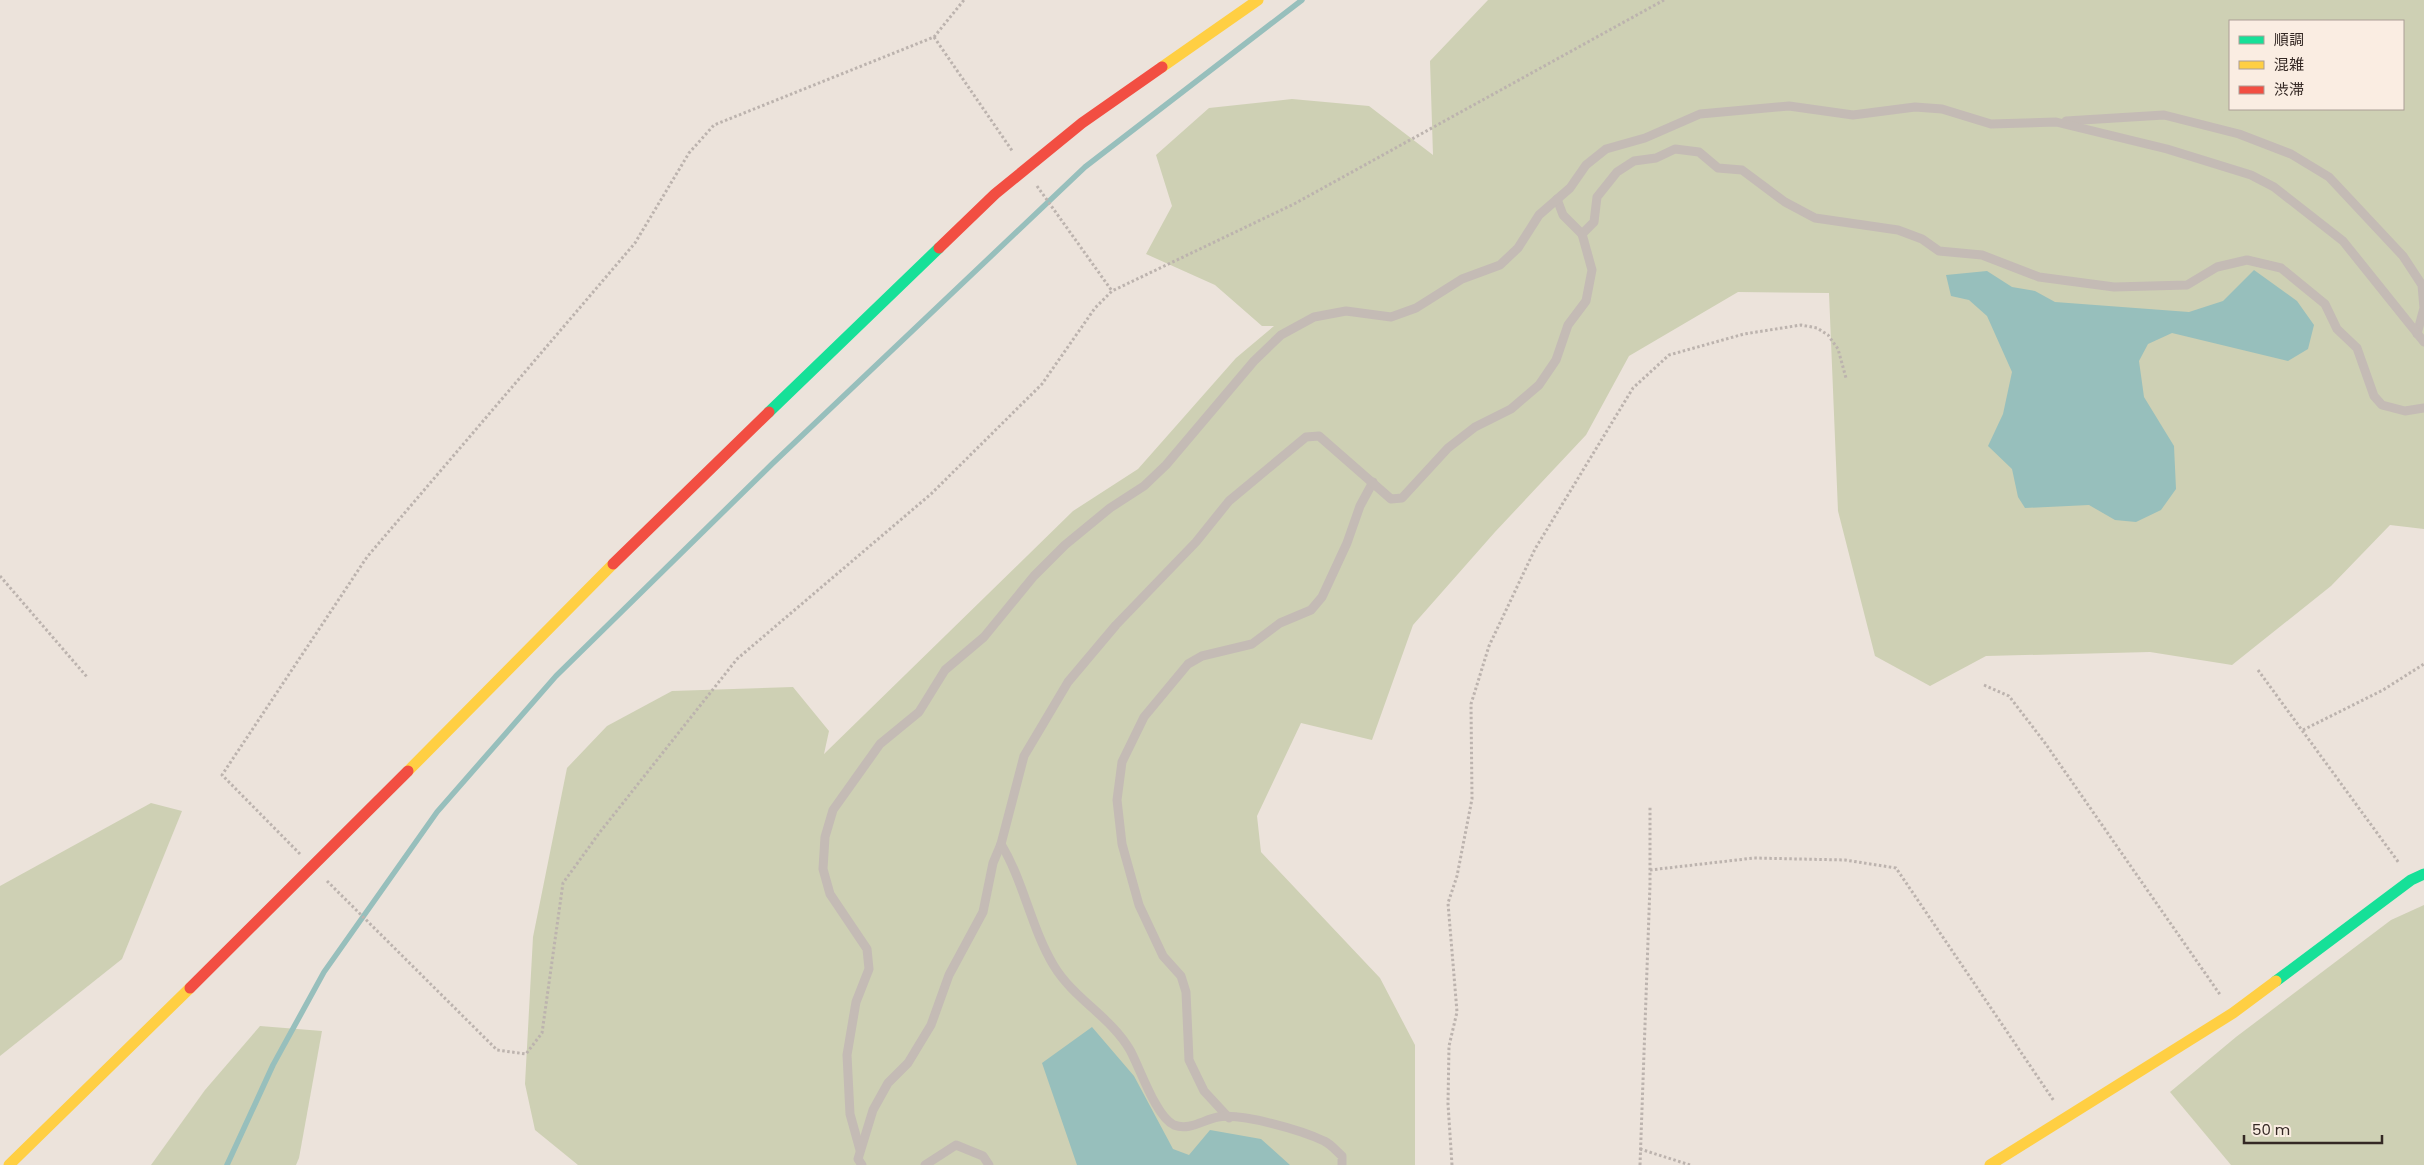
<svg xmlns="http://www.w3.org/2000/svg" width="2424" height="1165" viewBox="0 0 2424 1165" font-family="Poppins,'Noto Sans JP',sans-serif">
<style>
.green{fill:#ced0b4;fill-rule:evenodd}
.water{fill:#97bfbc}
.lines{fill:none;stroke-linecap:round;stroke-linejoin:round}
.stream{stroke:#97bfbc;stroke-width:5.5}
.path{stroke:#bcb3ae;stroke-width:3;stroke-dasharray:2.5 2.5;stroke-linecap:butt}
.lane{stroke:#c4bbb5;stroke-width:9}
.fast{stroke:#16e098;stroke-width:11}
.slow{stroke:#ffcf43;stroke-width:11}
.jam{stroke:#f24e42;stroke-width:11}
</style>
<rect width="100%" height="100%" fill="#ece3db"/>
<g class="green">
<path d="M1488 0H2424V529L2390 525 2331 586 2232 665 2150 652 1986 656 1930 686 1875 656 1838 511 1829 293 1738 292 1629 356 1586 435 1495 532 1413 625 1372 740 1301 723 1257 816 1261 852 1380 978 1415 1045V1165H578L535 1130 525 1084 533 937 567 768 607 726 672 691 793 687 829 731 824 754 1073 511 1138 469 1236 358 1274 326H1262L1215 285 1146 254 1172 206 1156 155 1209 108 1292 99 1369 106 1433 155 1430 61ZM2230 21H2403V109H2230Z"/>
<path d="M151 803 182 811 122 959 0 1056V886Z"/>
<path d="M2424 905V1165H2231L2170 1092 2236 1037 2391 920Z"/>
<path d="M260 1026 322 1031 299 1158 296 1165H151L205 1090Z"/>
</g>
<g class="water">
<path d="M2254 270 2297 301 2314 325 2308 349 2288 361 2172 333 2148 344 2139 361 2144 397 2174 446 2176 489 2161 510 2136 522 2115 520 2089 505 2025 508 2018 497 2012 469 1988 446 2003 414 2012 372 1987 316 1969 300 1951 296 1946 275 1987 271 2012 287 2035 291 2055 302 2189 312 2223 301Z"/>
<path d="M1092 1027 1134 1076 1173 1149 1189 1155 1210 1130 1261 1139 1290 1165H1077L1042 1063Z"/>
</g>
<g class="lines">
<path class="stream" d="M227 1165 273 1065 324 972 437 812 556 676 772 464 1085 167 1302 0"/>
<g class="path">
<path d="M934 37 1013 152"/>
<path d="M1037 186 1112 291"/>
<path d="M0 576 87 677"/>
<path d="M2258 670 2399 863"/>
<path d="M1984 685 2009 696 2045 743 2221 996"/>
<path d="M2303 730 2383 690 2424 664"/>
<path d="M300 854 222 775 367 557 635 243 689 153 714 125 934 37 964 0"/>
<path d="M1650 870 1754 858 1845 860 1896 868 2054 1101"/>
<path d="M327 881 497 1050 526 1054 542 1033 563 883 600 832 737 659 931 494 1042 384 1095 308 1112 291 1294 204 1664 0"/>
<path d="M1640 1149 1690 1165"/>
<path d="M1452 1165 1448 1104 1449 1046 1457 1012 1448 903 1457 876 1472 799 1471 704 1489 646 1535 549 1633 388 1669 355 1744 334 1801 325 1817 328 1828 335 1838 349 1846 378"/>
<path d="M1640 1165 1650 885V807"/>
</g>
<g class="lane">
<path d="M2066 121 2164 115 2239 134 2291 154 2329 177 2403 256 2422 285 2424 308 2417 334"/>
<path d="M1557 199 1563 215 1582 234"/>
<path d="M1229 1118 1204 1091 1189 1060 1186 992 1181 976 1163 956 1139 905 1122 844 1117 800 1122 762 1144 717 1188 664 1202 656 1252 644 1280 623 1311 610 1322 597 1347 543 1360 506 1373 482"/>
<path d="M860 1150 850 1114 847 1055 856 1002 869 969 867 949 830 894 823 869 825 837 833 810 880 744 919 712 945 670 984 637 1034 576 1065 545 1110 508 1144 486 1166 465 1254 361 1281 335 1314 317 1346 311 1391 317 1416 308 1462 279 1500 265 1518 248 1539 215 1570 188 1586 165 1606 149 1645 138 1700 114 1789 106 1853 115 1915 107 1942 109 1991 124 2056 122 2167 149 2251 175 2274 187 2343 241 2424 342"/>
<path d="M862 1165 858 1159 873 1110 888 1083 908 1063 931 1025 949 975 983 912 993 863 1001 844"/>
<path d="M925 1165 956 1145 983 1156 989 1165"/>
<path d="M1342 1165V1156C1336 1151 1331 1144 1324 1141 1301 1130 1242 1113 1218 1117 1203 1120 1189 1131 1174 1125 1156 1117 1140 1068 1130 1050 1111 1017 1074 999 1054 966 1031 928 1024 882 1001 844L1024 756 1068 682 1116 625 1196 542 1229 501 1306 437 1319 436 1391 499 1402 498 1448 448 1475 427 1511 409 1539 385 1556 360 1568 325 1586 301 1592 270 1582 234 1594 222 1597 197 1617 172 1634 161 1656 158 1675 149 1699 152 1718 168 1742 170 1785 202 1815 218 1898 230 1922 239 1939 251 1982 255 2039 277 2114 287 2187 285 2217 267 2247 260 2281 268 2325 304 2337 329 2357 348 2374 396 2382 405 2405 411 2424 408"/>
</g>
<g class="fast">
<path d="M769 412 939 248"/>
<path d="M2276 981 2411 880 2424 874"/>
</g>
<g class="slow">
<path d="M1162 67 1258 0"/>
<path d="M408 771 613 564"/>
<path d="M9 1165 190 988"/>
<path d="M1990 1165 2233 1013 2276 981"/>
</g>
<g class="jam">
<path d="M939 248 995 194 1082 123 1162 67"/>
<path d="M613 564 769 412"/>
<path d="M190 988 408 771"/>
</g>
</g>
<rect x="2229" y="20" width="175" height="90" fill="#faede2" stroke="#ab9e96"/>
<rect x="2239" y="36" width="25" height="8" fill="#16e098" stroke="#ab9e96"/>
<text x="2274" y="45" font-size="15" fill="#342824">順調</text>
<rect x="2239" y="61" width="25" height="8" fill="#ffcf43" stroke="#ab9e96"/>
<text x="2274" y="70" font-size="15" fill="#342824">混雑</text>
<rect x="2239" y="86" width="25" height="8" fill="#f24e42" stroke="#ab9e96"/>
<text x="2274" y="95" font-size="15" fill="#342824">渋滞</text>
<path d="M2244 1135v8h138v-8" fill="none" stroke="#342824" stroke-width="2.5"/>
<text x="2252" y="1135" font-size="15" fill="#342824" stroke="#faede2" stroke-width="4" paint-order="stroke">50 m</text>
</svg>
